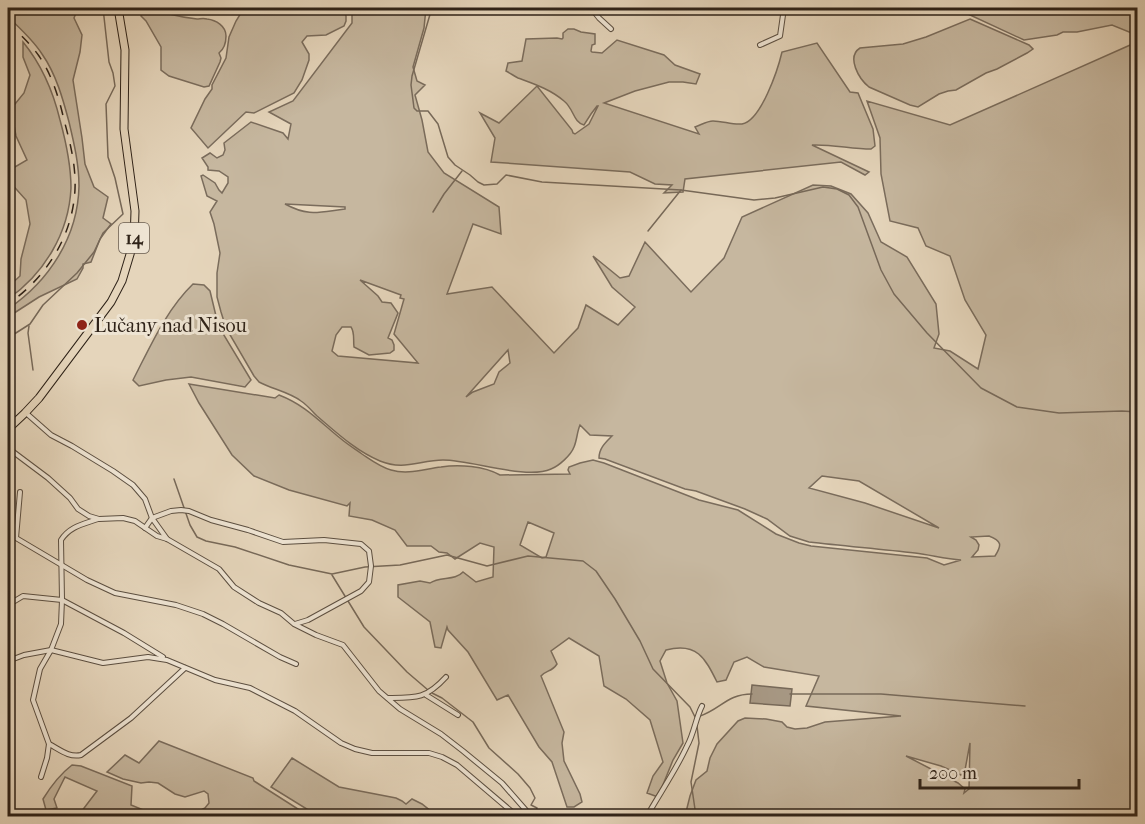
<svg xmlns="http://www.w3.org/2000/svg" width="1145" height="824" viewBox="0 0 1145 824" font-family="'IM FELL French Canon',serif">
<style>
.green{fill:#c6b79f;stroke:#7a6c5c;stroke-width:1.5;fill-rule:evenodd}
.water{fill:#a79884;stroke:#776959;stroke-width:1.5}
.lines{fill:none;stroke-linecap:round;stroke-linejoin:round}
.stream{stroke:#776959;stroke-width:1.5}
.minor-casing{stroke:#5c4f41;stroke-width:6}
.primary-casing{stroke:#2e2218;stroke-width:9}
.minor{stroke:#eee4d3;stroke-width:4}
.primary{stroke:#e5d5bb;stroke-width:7}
.rail{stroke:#2e2218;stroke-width:1.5;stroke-dasharray:10 10;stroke-linecap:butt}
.poi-dot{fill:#8f2418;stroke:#eee4d3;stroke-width:2}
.labels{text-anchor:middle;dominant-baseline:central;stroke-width:6;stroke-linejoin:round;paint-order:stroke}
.shield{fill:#eee4d3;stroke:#685c50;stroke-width:1.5}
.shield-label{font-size:18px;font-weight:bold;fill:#2e2218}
.poi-label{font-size:20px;fill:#2e2218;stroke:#eee4d3;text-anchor:start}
</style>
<rect width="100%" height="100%" fill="#e5d5bb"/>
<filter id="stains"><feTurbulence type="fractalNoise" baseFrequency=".00333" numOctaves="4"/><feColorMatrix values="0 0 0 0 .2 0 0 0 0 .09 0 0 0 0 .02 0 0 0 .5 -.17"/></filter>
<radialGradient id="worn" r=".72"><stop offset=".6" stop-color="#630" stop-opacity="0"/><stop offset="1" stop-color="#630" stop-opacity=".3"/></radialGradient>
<g class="green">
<path d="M8 8H78L74 18 82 35 80 52 73 80 82 138 85 164 94 187 108 197 103 218 111 224 100 239 91 262 83 264V268L77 279 39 297 8 317V309C49 281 78 237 79 186 79 164 74 143 69 122 63 99 56 74 42 54 33 40 20 28 8 17Z"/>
<path d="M146 8C154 8 161 12 169 14 177 16 188 18 197 19 200 19 203 18 207 19 216 20 226 26 226 36 226 43 224 49 219 53L221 58 220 62 209 86 204 87 169 76 161 70V47L146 21 141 16 142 10Z"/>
<path d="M244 8H343L346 16V21L344 26 326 35 307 36 302 42 309 54V60L302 80 294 93 254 113 246 112 208 148 191 128 205 99 212 89V85L226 58 229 37 236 21Z"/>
<path d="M352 8H426L424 28 413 67 417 81 425 85 415 95 422 120 428 152 444 173 499 207 501 234 473 224 447 294 492 287 554 353 578 328 586 305 618 325 635 307 612 287 593 256 620 278 629 276 645 242 691 292 724 258 742 217 813 185 831 186 851 194 868 213 881 242 907 257 936 304 939 334 934 348 950 351 978 369 986 335 965 300 950 256 926 246 918 228 890 221 881 174 880 138 867 101 950 125 1137 42V816H685L690 796 696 780 707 771 710 758 717 744 738 721 745 718 766 719 782 722 787 727 795 729 807 728 825 722 901 716 806 706 819 676 764 667 747 657 734 662 726 680 717 682C705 658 697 642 666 650L660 661 667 683 677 701 683 743 673 760 658 797 647 793 653 776 663 762 650 720 626 699 604 686 599 656 569 638 551 651 557 664C552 672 546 670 541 676L564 732 562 743 564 761 580 794 582 802 574 807H567L552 762 539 747 508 695 497 700 468 652 448 630 447 627 441 648 435 647 430 622 398 597V585L420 581 430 583C440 576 455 581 463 572L476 582 493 577 494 547 480 543 455 559 447 553 439 552 431 546H407L395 530 372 520 349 516 350 503 347 506 289 490 254 476 232 455 199 403 189 384 275 398 279 395C305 405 319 421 340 438 347 444 355 449 362 454 371 460 380 467 391 470 408 475 424 469 441 467 459 464 484 466 500 475L570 474 568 470 569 467 580 463 593 460 604 463 699 500 738 510 776 534 799 543 811 546 927 558 944 565 961 560C946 559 931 555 915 553 880 549 844 546 809 542L790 536 767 519 745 509 696 491 685 489 605 459 599 458C599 448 606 442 612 436L590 435 580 425C577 432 577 440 574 447 571 455 559 466 551 469 526 480 472 460 443 460 420 460 404 471 380 461 356 451 337 433 317 416 312 411 307 405 301 401 289 392 272 389 259 382L254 376 226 328 221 312 217 297V273L220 253 214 224 210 212 217 201 207 196 201 176 203 175 215 183 219 190 222 193 228 183V177L219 171 208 170V167L202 158 210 153 217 158 223 155 225 150 224 143 251 122 283 133 288 139 291 124 269 112 293 101 352 23ZM285 204 345 207V209C319 212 309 217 285 204ZM360 280 401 295 400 298 404 299 394 334 418 363 338 356 332 351 336 335 342 327H351C355 333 353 339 354 347L369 355 390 353 394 350V345L392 340 388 338 398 313 391 303 382 302 378 296ZM508 350 510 363 499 372 494 384 473 392 466 397ZM822 476 859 481 939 528 865 503 809 488ZM528 522 554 533 546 557 542 558 520 545ZM989 536C1002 541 1002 545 995 556L972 557 978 550 979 545 976 540 971 537ZM970 743 969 789 964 793 965 789 958 783 906 756 941 766 961 775 965 770Z"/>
<path d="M955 8H1137V33L1134 34 1112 25 1077 32H1063L1057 35 1024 40Z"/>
<path d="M970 19 1029 45 1033 49 1027 53 997 69 986 73 956 90 948 91 939 94 918 107 910 105 869 87C859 79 846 57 860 48L903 44 926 37Z"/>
<path d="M568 29H574L581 32 595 34V44L592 45 591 51 592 52 602 53 617 40 664 55 675 65 700 74 696 84 683 82H669L635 91 604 103 699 134 695 127C701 125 707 121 713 121 723 121 732 125 742 124 761 121 778 69 782 52L817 43 850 92 858 93 873 129 875 146 871 149C852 149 831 144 812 145L869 172 865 175 841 162 685 179 683 192 664 193 672 185 655 184 630 172 491 162 495 138 480 113 499 123 537 86 572 130 573 133 575 134 589 124 598 106H597L591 114 584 125C573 122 574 109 564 101 550 89 534 84 518 78 514 76 510 73 506 71L508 63 522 61 526 39 557 38 562 39 563 38V33Z"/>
<path d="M23 42C42 65 53 91 60 120 66 142 71 165 71 188 69 233 44 274 8 299V287L20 276 21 259 30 224 26 200 8 180V171L27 160 16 136 11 109 24 93 30 75 23 57Z"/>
<path d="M193 284 204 285 210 291 216 316 222 332 251 380 245 387 191 377 166 380 139 386 133 380C150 347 166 310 193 284Z"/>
<path d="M159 741 253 778 254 781 309 816H208L199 811 205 808 209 803 208 794 204 791 185 797 175 794 158 783 149 782 141 783 123 779 107 772 125 755 139 763Z"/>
<path d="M292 758 339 787 396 798 402 801 406 804 412 799 422 804 437 816H318L271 787Z"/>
<path d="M72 765 81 766 132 786 131 805 158 816H78L97 791 65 777 54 799 57 808 46 810 43 799C51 786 59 775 72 765Z"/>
</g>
<path class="water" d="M752 685 792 689 790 706 750 703Z"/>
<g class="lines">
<g class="stream">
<path d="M431 8V11L412 76 411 85 414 108 417 111H428L438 124 448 157 455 165 470 175 478 182 484 185 497 184 506 175 542 182 681 190 754 200 775 198 823 187 837 189 849 195 858 207 881 270 894 294 927 333 981 388 1017 407 1059 413 1122 411 1138 412"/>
<path d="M433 212 444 194 462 171"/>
<path d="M648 231 681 190"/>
<path d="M29 326 28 333 33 370"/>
<path d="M8 338 30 324 43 305 77 273 94 252 103 233 123 214 115 178 108 157 106 104 115 86 113 73 109 62 103 8"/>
<path d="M174 479 190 525 197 537 206 541 235 547 289 565 332 574 365 567 400 565 447 555 487 566 528 556 583 561 596 571 615 599 640 641 653 669 690 707 695 717"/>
<path d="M332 575 364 627 407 672 428 690"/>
<path d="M432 693 442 698 473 722 489 748 518 774 530 788 535 798 531 805 537 808 535 816"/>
<path d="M790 694H881L1025 706"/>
<path d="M700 716C721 709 727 694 752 694"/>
<path d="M696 816 691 782 699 743 697 726"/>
</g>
<g class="minor-casing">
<g id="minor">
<path d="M591 8 599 18 611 29"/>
<path d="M635 8 646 10 665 8"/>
<path d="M724 8 743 10 759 8"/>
<path d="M760 45 780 36 783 15 782 8"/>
<path d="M8 81 9 80"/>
<path d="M8 201 10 200"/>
<path d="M26 413 51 435 72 446 113 471 133 485 145 499 152 518 167 539"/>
<path d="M8 448 48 478 70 498 78 509 89 516 99 519 123 518 135 521 157 536 167 539 219 569 234 587 259 603 281 613 294 624 316 635 343 645 379 691 400 709 441 734 463 751 502 783 531 816"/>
<path d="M145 528 152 518 171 511 181 510 189 511 211 520 248 530 283 542 324 540 361 544 369 551 371 566 369 582 361 591 308 620 295 624"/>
<path d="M8 538H16L87 580 115 593 176 605 203 614 223 624 280 657 296 664"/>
<path d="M16 538 20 492"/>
<path d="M8 605 23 596 62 600 124 633 163 657"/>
<path d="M8 661 24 655 51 650 103 663 148 657 167 660 215 680 250 688 295 711 341 743 355 749 372 753H429L442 757 457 765 517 816"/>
<path d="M426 695 458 715"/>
<path d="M388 698C416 698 426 699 446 677"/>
<path d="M49 744C59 749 69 758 81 755L131 718 185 668"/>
<path d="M41 777 47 758 49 744 33 700 40 669 51 650 61 624 62 600 61 540C70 526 84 524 98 519"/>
<path d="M647 816C660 793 676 770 687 746 694 734 696 717 702 706"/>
</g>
</g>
<g class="primary-casing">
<path id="primary" d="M8 429 25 413 39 398 111 302 122 281 134 241 135 211 124 129 125 50 118 8"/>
</g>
<use href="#minor" class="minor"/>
<use href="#primary" class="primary"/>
<path class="rail" d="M8 22C18 33 30 43 39 56 52 75 59 98 64 120 70 142 76 165 75 189 73 236 46 278 8 304"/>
</g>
<circle class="poi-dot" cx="82" cy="325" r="6"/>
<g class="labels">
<rect class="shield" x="119" y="223" width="30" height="30" rx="4.5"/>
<g class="shield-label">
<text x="134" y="238">14</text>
</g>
<g class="poi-label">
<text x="94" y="325">Lučany nad Nisou</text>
</g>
</g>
<rect width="1145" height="824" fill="none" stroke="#e5d5bb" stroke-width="30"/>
<rect x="9" y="9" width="1127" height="806" fill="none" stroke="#2e2218" stroke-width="3"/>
<rect x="15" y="15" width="1115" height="794" fill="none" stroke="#2e2218" stroke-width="1.5"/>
<path d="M920 779v9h159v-9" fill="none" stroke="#2e2218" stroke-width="3"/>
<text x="929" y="779" font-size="18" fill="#2e2218" stroke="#eee4d3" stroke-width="4.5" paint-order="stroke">200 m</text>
<rect width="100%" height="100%" filter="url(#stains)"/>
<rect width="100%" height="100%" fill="url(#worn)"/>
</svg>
